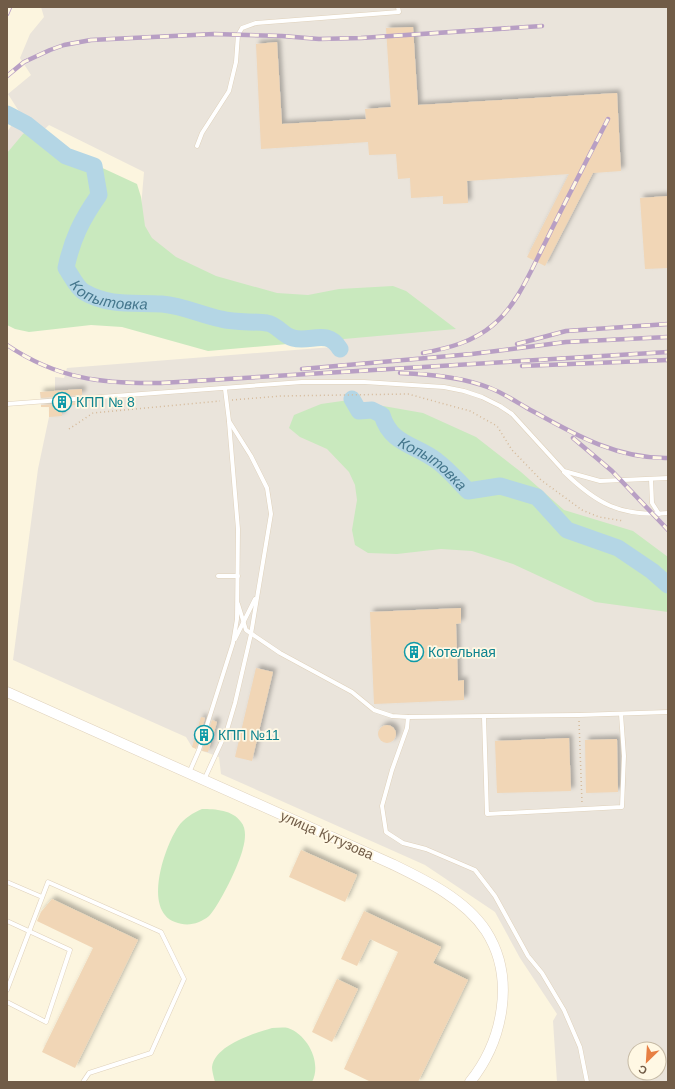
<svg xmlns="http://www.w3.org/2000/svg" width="675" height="1089" viewBox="0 0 675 1089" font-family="Arial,sans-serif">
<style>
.industrial{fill:#eae4db;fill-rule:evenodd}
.green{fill:#c9e9be}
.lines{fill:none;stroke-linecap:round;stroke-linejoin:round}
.river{stroke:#b4d6e5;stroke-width:17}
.building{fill:#f1d6b6;filter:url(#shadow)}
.service-casing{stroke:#dfd1bb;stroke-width:5}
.tertiary-casing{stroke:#dfd1bb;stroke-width:11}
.path{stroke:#d5ba9a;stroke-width:1.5;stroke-dasharray:1 3;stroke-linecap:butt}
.service{stroke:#fff;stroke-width:4}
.tertiary{stroke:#fff;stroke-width:10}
.rail-casing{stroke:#b89fc4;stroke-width:4.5}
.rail{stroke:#fff8e4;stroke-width:3;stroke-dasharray:9;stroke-linecap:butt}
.labels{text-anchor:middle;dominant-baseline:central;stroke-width:3.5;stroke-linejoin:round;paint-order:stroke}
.culture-label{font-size:14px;fill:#0d838f;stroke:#fff8e4;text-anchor:start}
.street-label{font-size:14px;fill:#715c47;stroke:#fff8e4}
.water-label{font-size:15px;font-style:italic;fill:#44768c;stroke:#fff8e4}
</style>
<defs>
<filter id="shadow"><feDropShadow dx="3.5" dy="-3.5" stdDeviation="2" flood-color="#0004"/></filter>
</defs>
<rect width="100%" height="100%" fill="#fcf5df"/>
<path class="industrial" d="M41 7H668V1082H557L553 1021 557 1014 520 958 495 912 425 865 221 774 219 757 192 747 186 737 13 660 38 469 49 417V407H41L40 392 55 391V377L64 378 67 368 332 347 136 266 144 172 49 125 7 164V132L20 113 8 94 31 75 20 58 30 34 44 17ZM635 1049H659V1073H635Z"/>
<g class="green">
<path d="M34 126 68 152 137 184 141 197 145 226 152 238 176 257 216 276 277 293 308 295 339 289 393 286 406 291 456 329 208 351 122 327 91 325 29 332 15 329 7 325V153L23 134Z"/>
<path d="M349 400 423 413 476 437 521 472 564 510 633 531 668 557V612L595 602 513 564 472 551 441 549 397 554 368 553 355 545 352 530 357 500 355 485 349 472 327 449 300 437 289 428 294 415 321 404Z"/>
<path d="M202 809C215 809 233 810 241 822 247 829 245 841 243 848 240 863 219 906 209 916 199 924 187 927 175 922 143 910 164 848 178 827 184 818 193 813 202 809Z"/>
<path d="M272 1028C277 1028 283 1027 288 1028 308 1035 322 1063 312 1082H215C214 1078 212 1071 212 1067 215 1045 255 1033 272 1028Z"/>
</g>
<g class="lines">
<g class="river">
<path id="s1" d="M7 114 26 124 66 156 94 166 99 195C82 219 72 239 66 268 71 275 77 288 84 292 110 307 136 302 162 304 184 306 201 315 221 319 236 323 252 321 267 323 278 325 282 335 293 338 311 343 327 328 340 349"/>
<path id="s2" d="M352 399 359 411 372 410 382 415C391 445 415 444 437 461 448 469 458 481 468 491L500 486 537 497 567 530 618 548 652 571 668 585"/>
</g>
</g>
<g class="building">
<path d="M413 27 418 105 617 93 621 171 593 173 545 266 527 257 569 174 467 181 468 203 443 204V196L411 198 410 178 398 179 396 154 369 155 368 142 261 149 256 44 277 42 282 124 366 119 365 109 391 107 386 28Z"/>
<path d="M668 196V268L645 269 640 198Z"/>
<path d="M82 389V395L41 398 40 392Z"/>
<path d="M83 402V404L61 406 62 416 49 417V407H41V405Z"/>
<path d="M461 608V623L456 624 458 681 464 680V700L374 704 370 612Z"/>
<path d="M256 668 273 672 252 761 235 757Z"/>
<path d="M201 717 205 718 196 749 192 747Z"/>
<path d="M212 720 217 722 208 752 202 751Z"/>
<circle cx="387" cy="734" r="9"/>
<path d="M569 738 571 791 497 793 495 741Z"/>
<path d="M617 739 618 792 586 793 585 740Z"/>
<path d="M301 850 357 875 345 902 289 877Z"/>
<path d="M52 899 138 940 75 1068 42 1052 93 948 37 921 41 912Z"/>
<path d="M364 911 441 947 433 963 468 980 418 1082H371L344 1069 398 952 370 939 357 966 341 959Z"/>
<path d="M337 979 358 989 332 1042 312 1032Z"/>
</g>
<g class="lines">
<g class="service-casing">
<g id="service">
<path d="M197 146 202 133 229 91 236 62 238 35 242 28 256 23 399 12 398 7"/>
<path d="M7 404 302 382H364L444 387 464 391 482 397 500 406 512 414 564 471 600 481 668 478"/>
<path d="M564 472C597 504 621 517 668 513"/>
<path d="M651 479 652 503 659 514"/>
<path d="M218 576H238"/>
<path d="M238 604 246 630 280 653 352 692 374 710 392 716 408 717 407 728 392 770 382 806 386 832 403 843 426 849 475 870 495 896 528 956 542 973 564 1010 580 1047 587 1082"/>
<path d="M235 639 255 599"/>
<path d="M408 717 579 715 668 712"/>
<path d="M484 717 487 814 622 807 624 756 621 714"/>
<path d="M189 773 199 750 233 643 237 619 238 529 229 422"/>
<path d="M204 780 227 730 235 703 251 634 271 514 267 488 251 456 229 421 225 389"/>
<path d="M7 882 42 897"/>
<path d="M7 921 70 950 46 1022 7 1002"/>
<path d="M7 990 48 882 161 932 184 979 151 1053 89 1073 83 1082"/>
</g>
</g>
<g class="tertiary-casing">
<path id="tertiary" d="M7 692 392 864C425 880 465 899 486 931 516 978 503 1041 470 1082"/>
</g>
<g class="path">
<path d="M232 400 281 396 408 394 470 411 497 426 512 450 541 480 582 510 599 517 624 521"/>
<path d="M69 429 93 413 220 401"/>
<path d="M579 721 582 803"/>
</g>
<use href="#service" class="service"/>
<use href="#tertiary" class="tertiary"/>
<g class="rail-casing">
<g id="rail">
<path d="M7 14 10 7"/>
<path d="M7 76 24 62 50 50 64 45 91 40 214 34 282 36 319 39 361 38 542 26"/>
<path d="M517 344 566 331 668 324"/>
<path d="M7 345C57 379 103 384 161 383L668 352"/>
<path d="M423 353C449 348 473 342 493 325 518 304 531 270 546 241 566 200 587 160 608 119"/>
<path d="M522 366 668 360"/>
<path d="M302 369 472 354 566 342 668 337"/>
<path d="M400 373C430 374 462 377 490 388 503 393 515 401 527 408 572 433 615 459 668 458"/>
<path d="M573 438 612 471 668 530"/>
</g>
</g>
<use href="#rail" class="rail"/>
</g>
<defs>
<g id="building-ring" transform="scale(1)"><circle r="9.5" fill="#fff8e4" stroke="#0f9aa8" stroke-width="1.5"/><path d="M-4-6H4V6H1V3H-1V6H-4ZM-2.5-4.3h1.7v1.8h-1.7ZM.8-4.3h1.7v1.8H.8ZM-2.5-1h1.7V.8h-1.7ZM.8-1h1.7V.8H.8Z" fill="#0f9aa8"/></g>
</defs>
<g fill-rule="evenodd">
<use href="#building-ring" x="62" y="402"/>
<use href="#building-ring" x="414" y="652"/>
<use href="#building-ring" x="204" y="735"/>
</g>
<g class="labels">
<g class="culture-label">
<text x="76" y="402">КПП № 8</text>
<text x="428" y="652">Котельная</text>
<text x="218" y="735">КПП №11</text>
</g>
<g class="street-label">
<text transform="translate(327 835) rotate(24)">улица Кутузова</text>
</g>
<g class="water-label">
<text stroke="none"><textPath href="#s1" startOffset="268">Копытовка</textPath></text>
<text stroke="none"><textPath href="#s2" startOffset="110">Копытовка</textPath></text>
</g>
</g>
<rect width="675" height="1089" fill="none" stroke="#715c47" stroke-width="16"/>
<g transform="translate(647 1061) rotate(205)"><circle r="19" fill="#fff8e4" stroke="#c6baa5"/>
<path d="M0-3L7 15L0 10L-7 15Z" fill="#e77f43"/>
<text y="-6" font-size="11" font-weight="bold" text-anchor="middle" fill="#715c47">С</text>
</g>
</svg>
